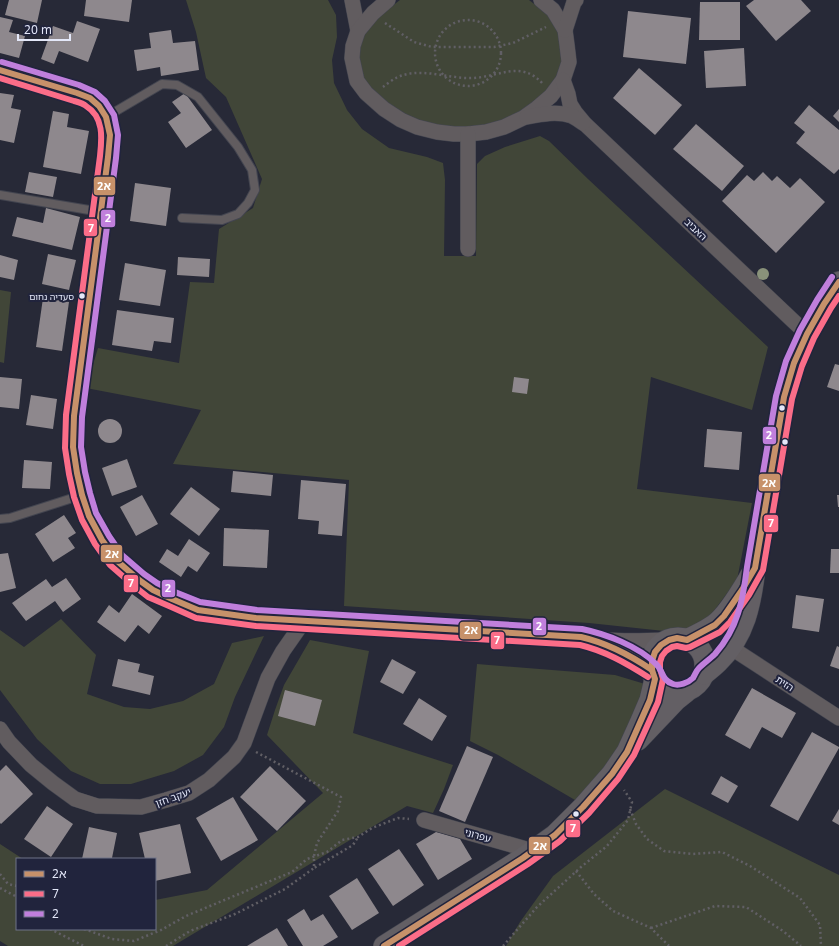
<svg xmlns="http://www.w3.org/2000/svg" width="839" height="946" viewBox="0 0 839 946" font-family="Georgia,'Noto Sans Hebrew',serif">
<style>
.green{fill:#414638}
.building{fill:#8e888d}
.lines{fill:none;stroke-linecap:round;stroke-linejoin:round}
.lane-casing{stroke:#434550;stroke-width:10}
.street-casing{stroke:#434550;stroke-width:16}
.secondary-casing{stroke:#434550;stroke-width:22}
.path{stroke:#615f65;stroke-width:2.5;stroke-dasharray:2 3;stroke-linecap:butt}
.lane{stroke:#615c5f;stroke-width:8}
.street{stroke:#615c5f;stroke-width:15}
.secondary{stroke:#635f64;stroke-width:21}
.bus-1-casing{stroke:#21243d;stroke-width:9}
.bus-2-casing{stroke:#21243d;stroke-width:9}
.bus-3-casing{stroke:#21243d;stroke-width:9}
.bus-1{stroke:#c7916a;stroke-width:6}
.bus-2{stroke:#fb6d88;stroke-width:6}
.bus-3{stroke:#c07fdc;stroke-width:6}
.tree{fill:#89927a}
.bus-dot{fill:#e4e8f9;stroke:#21243d;stroke-width:1.5}
.labels{text-anchor:middle;dominant-baseline:central;stroke-width:4;stroke-linejoin:round;paint-order:stroke}
.bus-label{font-size:9px;fill:#e4e8f9;stroke:#21243d;text-anchor:end}
.street-label{font-size:10px;fill:#e4e8f9;stroke:#21243d}
.line-badge{stroke:#21243d;stroke-width:1.5}
.badge-label{font-size:11px;text-anchor:middle;font-weight:bold;fill:#fff}
</style>
<rect width="100%" height="100%" fill="#272937"/>
<g class="green">
<path d="M186 0H328L336 15 337 37 332 60 334 83 347 110 362 129 389 148 427 157 443 163 445 180 444 256H476L477 164 485 156 505 147 540 136 549 141 588 179 768 347 752 410 651 377 637 489 752 503 737 580 707 620 683 633 589 623 344 606 349 480 173 464 201 410 86 388 98 348 179 363 190 282 214 283 219 229 253 208 262 179 226 97 206 78 196 32Z"/>
<path d="M400 0H529L548 15 558 33 562 61 557 77 546 91 520 112 502 120 485 125 468 127H454L438 125 419 120 404 113 388 103 371 88 363 78 359 58 360 47 364 35 378 17Z"/>
<path d="M0 290 11 292 4 363 0 362Z"/>
<path d="M61 619 96 655 87 694 124 707 150 709 183 701 214 684 232 643 264 636 235 697 224 727 203 755 174 771 131 784H100L71 771 37 739 0 690V630L24 647Z"/>
<path d="M310 640 369 651 353 733 453 765 444 789 433 813 407 806 173 946H8L0 941V844L23 859H17V929H155V900L207 890 323 793 267 735 275 710 284 685Z"/>
<path d="M477 664 615 675 645 684 622 750 575 800 498 755 470 741Z"/>
<path d="M665 789 839 875V946H506L520 922 553 876Z"/>
</g>
<g class="building">
<path d="M9 0H42L37 23 5 15Z"/>
<path d="M86 0H132L129 22 84 16Z"/>
<path d="M754 0H801L811 11 776 41 746 6Z"/>
<path d="M700 2H740V40H699Z"/>
<path d="M628 11 691 18 686 64 623 57Z"/>
<path d="M0 17 13 20 9 32 25 36 19 58 0 53Z"/>
<path d="M77 21 100 29 88 62 59 51 54 64 41 59 53 26 73 33Z"/>
<path d="M171 30 173 43 195 41 199 70 161 76 160 67 137 71 134 50 151 48 149 33Z"/>
<path d="M744 48 746 86 706 88 704 51Z"/>
<path d="M639 68 682 105 655 135 613 98Z"/>
<path d="M0 93 14 95 11 108 21 110 14 143 0 140Z"/>
<path d="M185 93 212 130 186 148 168 122 181 113 172 102Z"/>
<path d="M809 105 839 130V169L834 174 796 143 805 132 794 123Z"/>
<path d="M839 109V122L833 116Z"/>
<path d="M53 111 69 114 67 127 89 131 81 174 43 167Z"/>
<path d="M696 124 744 166 722 191 673 149Z"/>
<path d="M29 172 57 177 53 197 25 192Z"/>
<path d="M763 172 772 181 777 176 790 188 800 178 825 202 776 253 722 201 747 175 754 181Z"/>
<path d="M135 183 171 188 166 226 130 221Z"/>
<path d="M46 208 80 217 72 250 12 236 17 217 43 223Z"/>
<path d="M48 254 76 260 69 290 42 284Z"/>
<path d="M0 255 18 260 14 280 0 277Z"/>
<path d="M178 257 210 259 209 277 177 275Z"/>
<path d="M125 263 166 270 160 306 119 300Z"/>
<path d="M43 298 69 302 62 351 36 347Z"/>
<path d="M117 310 174 318 171 343 154 341 152 351 112 345Z"/>
<path d="M835 364 839 365V391L827 387Z"/>
<path d="M0 377 22 379 19 409 0 407Z"/>
<path d="M514 377 529 379 527 394 512 392Z"/>
<path d="M31 395 57 399 53 429 26 425Z"/>
<circle cx="110" cy="431" r="12"/>
<path d="M707 429 742 432 739 470 704 467Z"/>
<path d="M127 459 137 487 112 496 102 468Z"/>
<path d="M24 460 52 462 50 489 22 488Z"/>
<path d="M233 471 273 475 271 496 231 492Z"/>
<path d="M301 480 346 484 342 536 318 534 319 521 298 519Z"/>
<path d="M191 487 220 509 199 536 170 514Z"/>
<path d="M142 495 158 524 136 536 120 507Z"/>
<path d="M837 495H839V507H838Z"/>
<path d="M64 515 76 533 68 538 75 548 53 562 35 534Z"/>
<path d="M224 528 269 530 267 568 223 566Z"/>
<path d="M189 539 210 553 197 572 188 566 181 577 159 562 167 549 178 556Z"/>
<path d="M831 549H839V573H830Z"/>
<path d="M8 553 16 588 0 592V554Z"/>
<path d="M66 578 81 599 63 612 55 601 26 621 12 603 46 579 52 587Z"/>
<path d="M132 594 162 616 149 634 138 625 125 642 97 622 109 605 119 613Z"/>
<path d="M796 595 824 599 819 632 792 628Z"/>
<path d="M837 646 839 647V669L830 666Z"/>
<path d="M118 659 140 664 138 672 154 676 150 695 112 686Z"/>
<path d="M392 659 416 672 403 694 380 682Z"/>
<path d="M752 688 796 713 782 738 762 727 750 749 725 735Z"/>
<path d="M285 690 322 700 315 726 278 716Z"/>
<path d="M419 698 447 716 432 741 403 724Z"/>
<path d="M812 732 839 747V748L798 821 770 806Z"/>
<path d="M467 746 493 757 465 822 439 811Z"/>
<path d="M6 765 33 794 1 824 0 823V771Z"/>
<path d="M270 766 306 801 277 831 240 797Z"/>
<path d="M721 776 738 786 728 803 711 794Z"/>
<path d="M233 797 258 840 221 861 196 818Z"/>
<path d="M47 806 73 824 51 857 24 839Z"/>
<path d="M839 809V825L832 821Z"/>
<path d="M180 824 191 873 155 881V859H145L139 833Z"/>
<path d="M89 827 117 833 112 858 115 859H82Z"/>
<path d="M436 832 460 839 472 859 438 880 416 844Z"/>
<path d="M399 849 424 885 393 906 368 869Z"/>
<path d="M357 878 379 913 352 930 329 896Z"/>
<path d="M304 909 311 921 323 914 338 937 323 946H303L287 920Z"/>
<path d="M277 928 288 946H247Z"/>
</g>
<g class="lines">
<g class="lane-casing">
<g id="lane">
<path d="M106 117 162 84 177 85 198 97 238 147 252 170 255 190 248 203 238 214 222 220 182 218"/>
<path d="M0 195 101 212"/>
<path d="M0 519 10 518 82 495"/>
</g>
</g>
<g class="street-casing">
<g id="street">
<path d="M352 0 358 31"/>
<path d="M388 0 373 13 358 31 353 46 352 58 357 81 366 93 384 109 401 120 417 127 437 132 454 134H468L486 132 504 127 523 118 537 108 551 96 563 80 569 62 567 45 565 30 553 10 541 0"/>
<path d="M565 30 574 2 576 0"/>
<path d="M0 70 77 93 90 98 99 106 106 117 110 135 108 157 74 416 73 447 77 473 82 495 89 516 102 540 116 560 139 580 153 590 172 599 198 610 256 618 581 637C610 642 639 641 669 640"/>
<path d="M563 80 568 94 570 104 575 112 585 124 807 334"/>
<path d="M527 117C542 114 557 111 572 116 576 118 579 120 583 123"/>
<path d="M468 134V249"/>
<path d="M605 644C622 651 637 659 652 670"/>
<path d="M730 647 839 718"/>
<path d="M0 729 9 742 31 765 53 783 75 799 97 806 141 807 166 800 189 793 209 780 234 757 244 743 268 678 283 651 304 621"/>
<path d="M424 820 533 851"/>
</g>
</g>
<g class="secondary-casing">
<g id="secondary">
<circle cx="678" cy="665" r="27"/>
<path d="M687 640C696 635 706 631 714 625 728 615 742 590 751 575"/>
<path d="M704 674C709 670 714 666 718 662 745 636 751 603 755 568L784 397 794 363 807 334 824 304 839 282"/>
<path d="M638 740 676 700 686 692"/>
<path d="M384 946 523 858 555 835 583 807 612 774 627 752 641 721 650 700 655 679"/>
</g>
</g>
<g class="path">
<circle cx="468" cy="53" r="33"/>
<path d="M385 23 414 42 432 47H494L513 43 546 27"/>
<path d="M383 87C387 84 392 80 396 78 419 66 448 79 472 78 499 77 521 60 542 83"/>
<path d="M256 752 341 797 338 811 317 843 314 856V868L353 845 358 837"/>
<path d="M630 809 636 824 647 839 664 851 692 854 722 852 750 866 800 898 820 925 821 946"/>
<path d="M576 871 594 894 613 911 651 928 669 946"/>
<path d="M0 874 8 884 17 886"/>
<path d="M0 888 17 897"/>
<path d="M651 928 715 906 746 907 783 931 801 946"/>
<path d="M50 929 84 946"/>
<path d="M84 929 112 939 134 941 161 930 186 916 292 872 307 859 327 852 342 840 358 837 372 828 398 818 409 819"/>
<path d="M166 946 190 931 235 914 285 889 314 868"/>
<path d="M503 946 537 907 581 867 607 846 628 820 632 802 624 790"/>
</g>
<use href="#lane" class="lane"/>
<use href="#street" class="street"/>
<use href="#secondary" class="secondary"/>
<g class="bus-1-casing">
<g id="bus-1">
<path d="M0 70 77 93 90 98 99 106 106 117 110 135 108 157 74 416 73 447 77 473 82 495 89 516 102 540 116 560 139 580 153 590 172 599 198 610 256 618 581 637C607 643 630 655 652 670"/>
<path d="M384 946 523 858 555 835 583 807 612 774 627 752 650 700 655 679 652 670V661L655 652 661 645 669 640 677 638 687 640 715 625 724 616 742 590 755 568 784 397 794 363 807 334 824 304 839 282"/>
</g>
</g>
<g class="bus-2-casing">
<g id="bus-2">
<path d="M0 78 74 101C78 102 83 103 86 106 104 117 102 138 100 156L66 415 65 448 69 474 74 497 82 520 95 544 110 565 134 586 148 597 169 606 196 618 256 626 580 645C605 651 626 663 648 677"/>
<path d="M399 946 528 864 560 841 589 813 618 779 634 755 658 702 663 679 660 669V662L662 656 666 651 672 647 677 646 686 648 690 647 720 632 730 622 749 595 763 570 792 399 802 366 814 338 831 308 839 296"/>
</g>
</g>
<g class="bus-3-casing">
<path id="bus-3" d="M2 62 79 85 95 92 105 101 114 115 118 135 116 158 82 417 81 447 85 472 90 493 96 513 109 536 122 555 144 574 157 583 175 592 200 602 257 610 582 629C606 634 638 646 656 664 663 670 661 680 673 684 679 686 688 683 693 678 695 675 696 671 699 668 704 663 710 659 715 654 738 628 743 600 747 567L776 396 786 361 800 330 817 300 832 277"/>
</g>
<use href="#bus-1" class="bus-1"/>
<use href="#bus-2" class="bus-2"/>
<use href="#bus-3" class="bus-3"/>
</g>
<circle class="tree" cx="763" cy="274" r="6"/>
<g class="bus-dot">
<circle cx="82" cy="296" r="3.5"/>
<circle cx="782" cy="408" r="3.5"/>
<circle cx="785" cy="442" r="3.5"/>
<circle cx="576" cy="814" r="3.5"/>
</g>
<g class="labels">
<g class="bus-label">
<text x="74" y="296">סעדיה נחום</text>
</g>
<g class="street-label">
<text transform="translate(696 229) rotate(44)">האביב</text>
<text transform="translate(785 683) rotate(33)">הזית</text>
<text transform="translate(173 797) rotate(-20)">יעקב חזן</text>
<text transform="translate(478 835) rotate(16)">עפרוני</text>
</g>
</g>
<g class="line-badge">
<rect x="93" y="176" width="23" height="20" rx="4" fill="#c7916a"/>
<rect x="100" y="209" width="16" height="19" rx="4" fill="#c07fdc"/>
<rect x="83" y="218" width="15" height="19" rx="4" fill="#fb6d88"/>
<rect x="762" y="426" width="15" height="19" rx="4" fill="#c07fdc"/>
<rect x="758" y="473" width="23" height="19" rx="4" fill="#c7916a"/>
<rect x="763" y="514" width="16" height="19" rx="4" fill="#fb6d88"/>
<rect x="100" y="544" width="23" height="19" rx="4" fill="#c7916a"/>
<rect x="123" y="574" width="16" height="19" rx="4" fill="#fb6d88"/>
<rect x="161" y="579" width="15" height="19" rx="4" fill="#c07fdc"/>
<rect x="532" y="617" width="15" height="19" rx="4" fill="#c07fdc"/>
<rect x="459" y="621" width="23" height="19" rx="4" fill="#c7916a"/>
<rect x="490" y="631" width="15" height="19" rx="4" fill="#fb6d88"/>
<rect x="565" y="819" width="16" height="19" rx="4" fill="#fb6d88"/>
<rect x="528" y="836" width="23" height="19" rx="4" fill="#c7916a"/>
</g>
<g class="badge-label">
<text x="104" y="190">2א</text>
<text x="108" y="222">2</text>
<text x="91" y="232">7</text>
<text x="769" y="439">2</text>
<text x="769" y="487">2א</text>
<text x="771" y="527">7</text>
<text x="112" y="558">2א</text>
<text x="131" y="587">7</text>
<text x="168" y="592">2</text>
<text x="539" y="630">2</text>
<text x="471" y="634">2א</text>
<text x="497" y="644">7</text>
<text x="573" y="832">7</text>
<text x="540" y="850">2א</text>
</g>
<rect x="16" y="858" width="140" height="72" fill="#21243d" stroke="#6f7288"/>
<rect x="24" y="871" width="20" height="6" fill="#c7916a" stroke="#6f7288"/>
<text x="52" y="878" font-size="12" fill="#e4e8f9">2א</text>
<rect x="24" y="891" width="20" height="6" fill="#fb6d88" stroke="#6f7288"/>
<text x="52" y="898" font-size="12" fill="#e4e8f9">7</text>
<rect x="24" y="911" width="20" height="6" fill="#c07fdc" stroke="#6f7288"/>
<text x="52" y="918" font-size="12" fill="#e4e8f9">2</text>
<path d="M18 34v6h52v-6" fill="none" stroke="#e4e8f9" stroke-width="2"/>
<text x="24" y="34" font-size="12" fill="#e4e8f9" stroke="#21243d" stroke-width="3" paint-order="stroke">20 m</text>
</svg>
